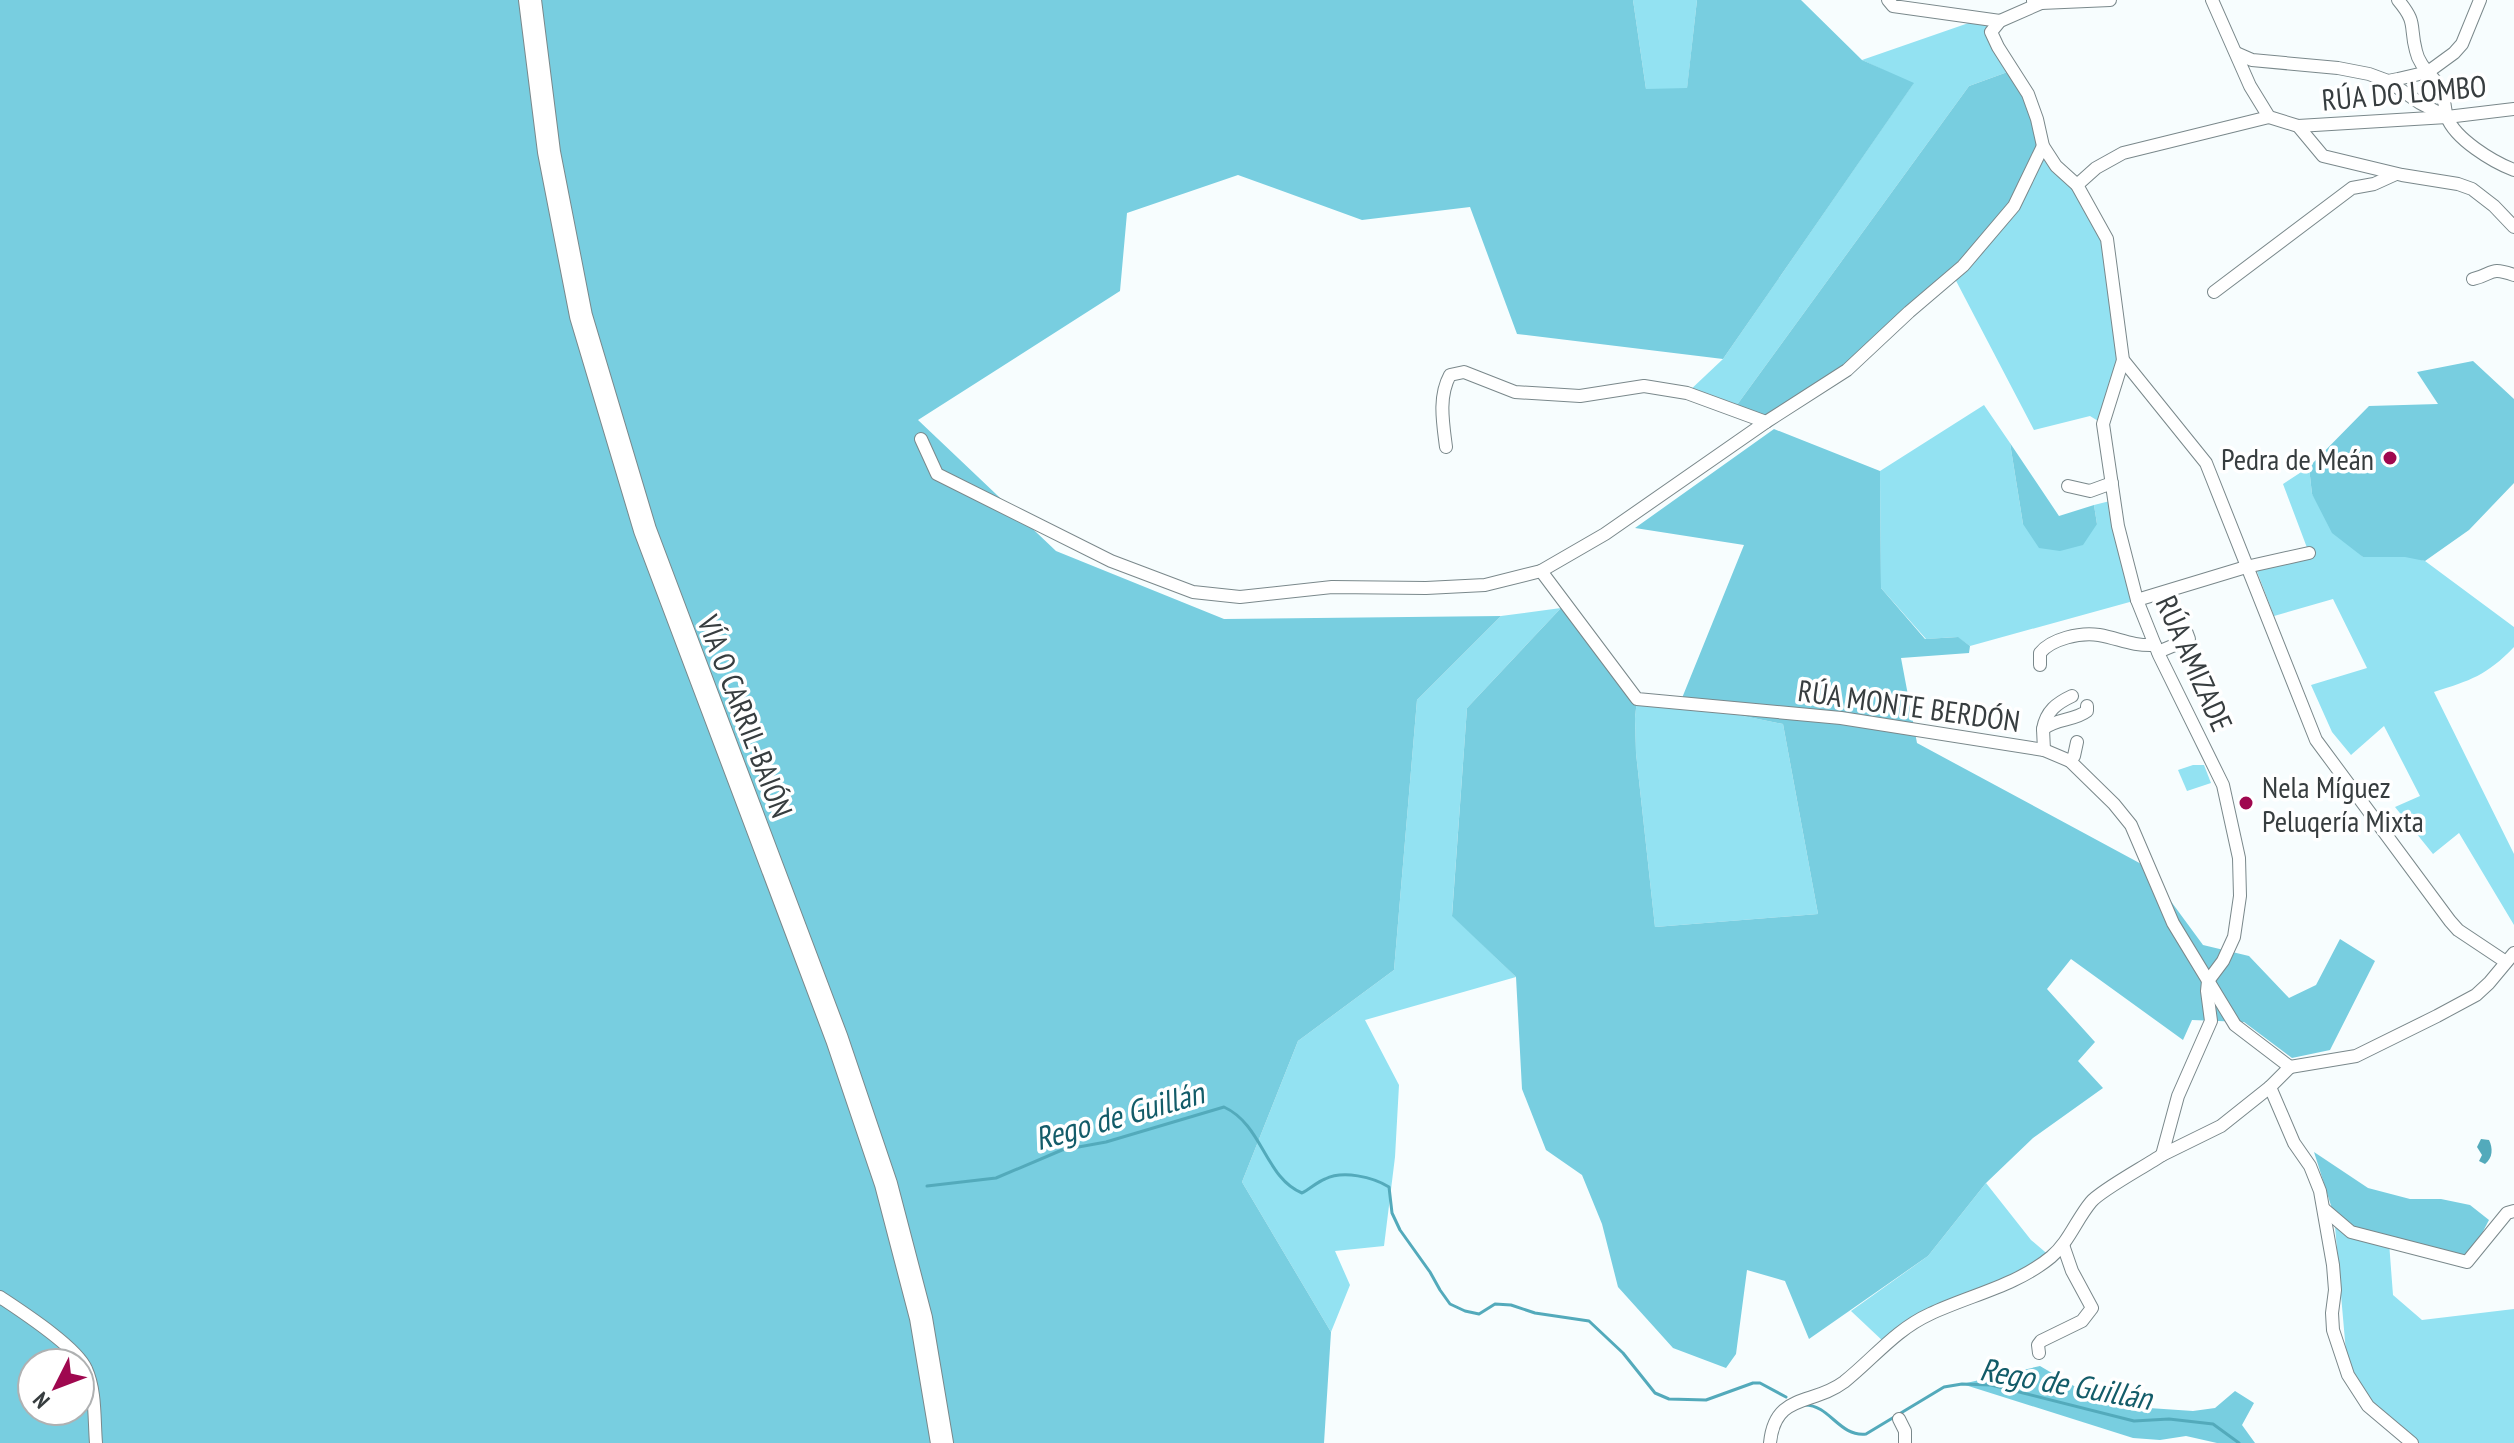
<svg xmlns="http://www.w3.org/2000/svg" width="2514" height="1443" viewBox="0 0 2514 1443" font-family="'PT Sans Narrow',sans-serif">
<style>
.green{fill:#93e2f2}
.forest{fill:#78cee0;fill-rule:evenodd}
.water{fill:#53aabb}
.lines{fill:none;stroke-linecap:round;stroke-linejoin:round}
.stream{stroke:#53aabb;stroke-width:3}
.minor-casing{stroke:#7a888b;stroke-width:14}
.trunk-casing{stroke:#7a888b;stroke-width:24}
.minor{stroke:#fff;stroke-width:12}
.trunk{stroke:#fff;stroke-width:22}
.poi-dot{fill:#9f084f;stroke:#fff;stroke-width:3}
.labels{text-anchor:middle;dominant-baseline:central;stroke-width:7;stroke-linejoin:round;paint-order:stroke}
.street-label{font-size:30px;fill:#373d3f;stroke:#fff}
.poi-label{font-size:30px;fill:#373d3f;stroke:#fff;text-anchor:end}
.water-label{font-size:32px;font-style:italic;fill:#135c69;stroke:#fff}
</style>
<rect width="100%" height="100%" fill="#f7fdfe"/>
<g class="green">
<path d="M1633 0H1697L1687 89H1646Z"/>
<path d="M1983 18 2013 70 1969 86 1734 409 1687 393 1723 359 1913 84 1862 60Z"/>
<path d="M2043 146 2077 185 2107 239 2123 360 2103 424 2090 416 2034 430 1953 275Z"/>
<path d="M1984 405 2010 443 2023 524H2097L2094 505 2114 500 2137 600 1970 646 1957 637 1926 639 1881 588 1880 471Z"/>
<path d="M2309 467 2312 494 2363 557 2406 555 2425 561 2514 627V647C2486 676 2471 680 2434 692L2514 854V925L2459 833 2433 854 2395 807 2420 796 2384 726 2351 755 2332 732 2311 685 2367 668 2333 599 2274 616 2256 569 2309 553 2283 484Z"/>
<path d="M1561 608 1467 708 1452 915 1516 977 1365 1020 1399 1085 1395 1157 1384 1246 1335 1251 1350 1285 1331 1332 1242 1182 1298 1041 1394 970 1417 700 1501 616Z"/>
<path d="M1637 699 1680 703 1783 724 1818 914 1655 927 1636 753 1635 718Z"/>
<path d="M2193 765H2204L2211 783 2187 791 2178 770Z"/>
<path d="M1986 1183 2031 1240 2051 1257 1885 1343 1851 1311 1928 1256Z"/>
<path d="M2334 1215 2389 1242 2393 1295 2422 1320 2514 1309V1443H2412L2368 1406 2348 1375Z"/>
</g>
<g class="forest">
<path d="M0 0H1633L1646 89 1687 88 1697 0H1801L1862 60 1914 83 1723 359 1517 334 1470 207 1362 220 1238 175 1127 213 1120 291 918 420 1056 551 1224 619 1501 616 1417 700 1394 970 1298 1041 1242 1182 1331 1332 1324 1443H0ZM32 1363H80V1411H32Z"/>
<path d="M2013 70 2043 146 2014 206 1952 275 1847 370 1766 422 1734 409 1969 86Z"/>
<path d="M2473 361 2514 399V483L2469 530 2425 561 2405 557H2363L2332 533 2312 494 2309 467 2369 406 2438 404 2417 372Z"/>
<path d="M1774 429 1880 471 1881 588 1925 639 1958 637 1970 646 1969 653 1901 658 1917 743 2145 866 2203 945 2249 956 2289 998 2316 985 2340 939 2375 961 2330 1050 2292 1058 2244 1022 2192 1020 2183 1040 2071 959 2047 989 2095 1042 2078 1061 2103 1088 2033 1138 1986 1183 1928 1256 1809 1339 1785 1281 1747 1270 1736 1354 1726 1368 1673 1348 1618 1287 1602 1224 1582 1175 1546 1150 1522 1089 1516 977 1452 916 1467 708 1561 608 1637 699 1635 718 1636 753 1655 927 1818 914 1783 724 1680 703 1744 545 1635 528Z"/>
<path d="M2010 443 2059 516 2094 505 2097 524 2083 545 2060 551 2039 548 2023 524Z"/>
<path d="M2314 1152 2368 1188 2410 1199H2441L2470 1205 2489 1220 2467 1262 2351 1232 2334 1215Z"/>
<path d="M2040 1366 2074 1386 2111 1391 2149 1408 2193 1411 2215 1408 2235 1391 2254 1403 2242 1425 2255 1443H2217L2186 1436 2160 1440 2133 1438 1962 1384Z"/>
</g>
<path class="water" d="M2481 1139 2489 1140C2493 1148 2493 1158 2485 1164L2479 1161 2482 1155 2477 1147Z"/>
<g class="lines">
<g class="stream">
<path d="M927 1186 996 1178 1062 1150 1106 1142 1224 1107C1263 1125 1265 1178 1302 1193 1310 1189 1317 1182 1325 1179 1343 1170 1373 1177 1389 1187L1392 1213 1400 1230 1430 1272 1440 1290 1450 1304 1465 1311 1479 1314 1495 1304 1511 1305 1535 1313 1589 1321 1623 1353 1655 1393 1669 1399 1706 1400 1753 1383H1760L1786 1397"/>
<path d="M1805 1405C1830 1405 1839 1437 1866 1434L1944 1387 1962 1384 1991 1385 2134 1421 2169 1419 2213 1424 2239 1443"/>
</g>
<g class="minor-casing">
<g id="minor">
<path d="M1888 0 1893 6 2000 21"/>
<path d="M2212 0 2250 86 2269 117 2298 126 2323 156 2402 175 2458 184 2472 189 2494 206 2514 227"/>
<path d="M2398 0C2418 24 2409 25 2416 51 2419 66 2432 75 2440 87 2445 97 2444 107 2447 117 2455 139 2493 162 2514 170"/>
<path d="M2033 1 2041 3 2110 0"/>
<path d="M2041 3 2000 21 1991 32 1998 47 2028 94 2037 119 2043 146 2056 166 2077 185 2107 239 2123 360 2206 463 2316 740 2450 921 2458 930 2506 962"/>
<path d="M2236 53 2252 60 2338 68 2369 74 2388 81 2398 79 2428 72 2454 53 2462 44 2480 0"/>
<path d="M2388 81 2420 103 2447 117"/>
<path d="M2298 126 2447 117 2514 109"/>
<path d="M2077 185 2096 168 2123 153 2269 117"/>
<path d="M2473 279C2494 274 2489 266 2514 275"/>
<path d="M2214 292 2352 188 2374 184 2396 174"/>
<path d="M2123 360 2103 424 2118 526 2137 600 2159 655 2223 785 2239 858 2240 896 2234 937 2223 961 2208 981"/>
<path d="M921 439 937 474 1111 561 1193 592 1240 597 1332 587 1426 588 1485 585 1541 571 1605 534 1766 422 1847 370 1909 312 1963 266 2014 206 2043 146"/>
<path d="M1446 447C1443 423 1438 397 1450 375L1464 372 1515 392 1580 396 1644 386 1687 393 1766 422"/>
<path d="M2068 486 2090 491 2112 483"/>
<path d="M1541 571 1637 699 1841 718 2044 750 2070 761 2114 804 2131 825 2173 923 2235 1025 2290 1067"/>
<path d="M2137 600 2246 567 2309 553"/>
<path d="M2158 652 2189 639 2186 631"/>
<path d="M2040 665V653C2051 639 2080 632 2099 635 2121 639 2131 646 2155 645"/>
<path d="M2043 729C2046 711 2057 703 2072 696"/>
<path d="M2044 750 2043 729C2057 718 2074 721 2087 711V706"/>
<path d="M2070 761 2074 756 2077 742"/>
<path d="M2208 981 2207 991 2211 1021 2178 1096 2162 1155 2221 1126 2270 1087 2290 1067"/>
<path d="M2290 1067 2356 1056 2437 1016 2476 995 2489 983 2514 953"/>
<path d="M2270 1087 2294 1143 2310 1166 2320 1191 2333 1265 2335 1290 2332 1313 2333 1330 2348 1375 2368 1406 2412 1443"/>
<path d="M2324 1209 2351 1232 2467 1262 2507 1213 2514 1211"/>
<path d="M0 1297C21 1311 77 1347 86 1369 96 1391 94 1419 96 1443"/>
<path d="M2039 1353 2038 1345 2041 1341 2082 1321 2092 1308 2072 1271 2063 1245"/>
<path d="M1899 1419 1905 1431V1443"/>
<path d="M1770 1443C1775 1392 1812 1406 1844 1382 1873 1359 1895 1330 1930 1314 1970 1295 2016 1286 2051 1257 2069 1242 2076 1220 2091 1202 2101 1190 2146 1166 2162 1155"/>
</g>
</g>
<g class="trunk-casing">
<path id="trunk" d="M530 0 549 152 581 316 645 530 837 1039 886 1184 921 1318 942 1443"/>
</g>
<use href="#minor" class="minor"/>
<use href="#trunk" class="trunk"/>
</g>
<g class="poi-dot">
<circle cx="2390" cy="458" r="8"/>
<circle cx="2246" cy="803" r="8"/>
</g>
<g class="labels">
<g class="street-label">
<text transform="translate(2404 92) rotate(-5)">RÚA DO LOMBO</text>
<text transform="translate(2195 663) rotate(66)">RÚA AMIZADE</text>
<text transform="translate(1909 705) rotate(8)">RÚA MONTE BERDÓN</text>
<text transform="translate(746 716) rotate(69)">VÍA O CARRIL-BAIÓN</text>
</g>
<g class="poi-label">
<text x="2374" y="458">Pedra de Meán</text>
<text x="2262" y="786" text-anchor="start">Nela Míguez<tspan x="2262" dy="34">Peluqería Mixta</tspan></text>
</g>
<g class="water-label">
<text transform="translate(1119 1115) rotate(-16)">Rego de Guillán</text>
<text transform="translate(2066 1383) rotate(10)">Rego de Guillán</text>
</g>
</g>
<g transform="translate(56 1387) rotate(228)"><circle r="38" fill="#ffffff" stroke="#afb1b2" stroke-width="2"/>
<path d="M0-6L14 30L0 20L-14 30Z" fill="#9f084f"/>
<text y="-12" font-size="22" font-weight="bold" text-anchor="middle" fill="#373d3f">N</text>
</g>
</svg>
